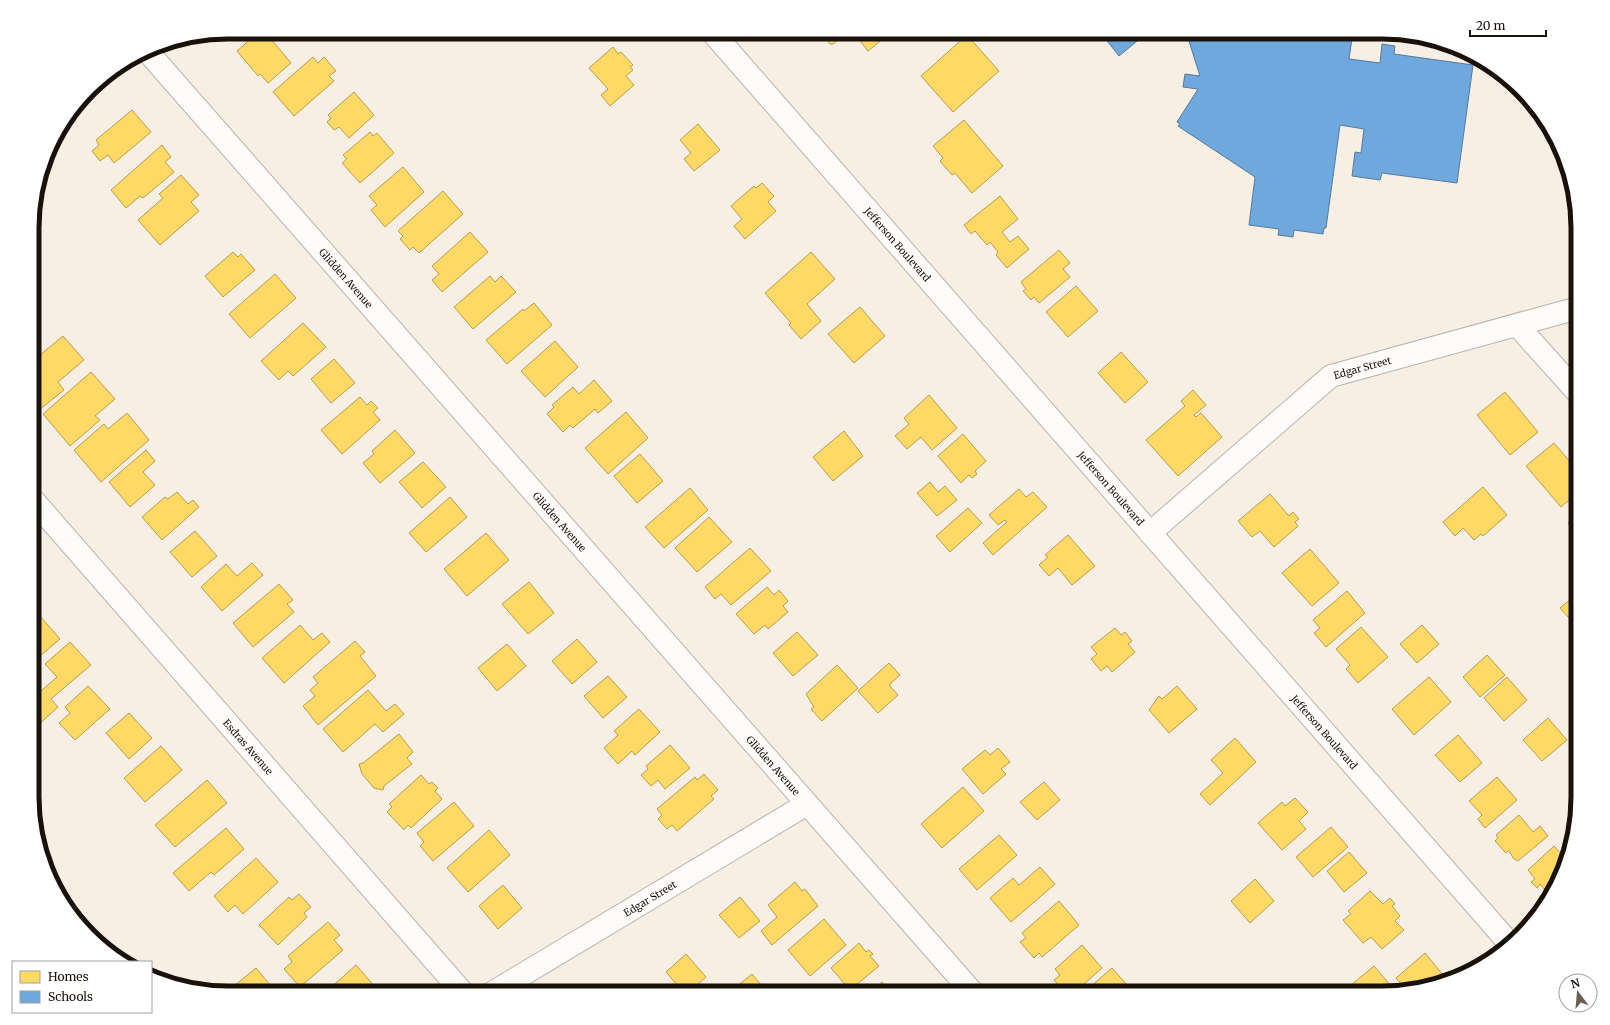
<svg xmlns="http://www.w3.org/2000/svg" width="1610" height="1025" viewBox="0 0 1610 1025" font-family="Merriweather,serif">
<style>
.homes{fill:#ffd966;stroke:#ba9d4a}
.schools{fill:#6fa8dc;stroke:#557b9d}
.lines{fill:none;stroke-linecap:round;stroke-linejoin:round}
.minor-casing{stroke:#bab3aa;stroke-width:24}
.minor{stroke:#fefcfb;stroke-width:22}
.labels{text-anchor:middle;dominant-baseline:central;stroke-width:4;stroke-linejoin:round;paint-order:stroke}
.street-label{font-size:10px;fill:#19120a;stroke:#fff}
.rim{fill:none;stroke:#19120a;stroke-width:5}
</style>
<rect width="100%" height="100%" fill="#f7eee4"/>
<g class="homes">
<path d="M259 32H265L291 63 268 83 260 74 258 76 237 51Z"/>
<path d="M554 32H570L561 40Z"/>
<path d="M821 32H847L833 44H830Z"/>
<path d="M853 32H891L868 51Z"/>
<path d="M967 35 999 71 953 112 921 76Z"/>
<path d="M613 47 618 54 621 52 633 65 630 67 633 70 626 76 634 85 610 106 601 95 608 89 589 68Z"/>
<path d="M313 57 318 63 324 57 336 71 329 76 334 81 294 116 273 92Z"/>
<path d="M354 92 374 115 349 138 339 127 334 130 327 122 331 118 328 115Z"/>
<path d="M132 110 151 132 114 163 108 155 100 161 92 151 99 145 96 140Z"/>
<path d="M964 120 1003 166 972 193 955 173 952 175 940 161 943 158 933 146Z"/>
<path d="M698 124 720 150 694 171 684 159 691 153 680 140Z"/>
<path d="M370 132 373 136 377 133 394 153 360 183 342 163 347 159 343 155Z"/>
<path d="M162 145 171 157 165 162 174 172 143 198 140 196 126 208 111 190Z"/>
<path d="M403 167 424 192 385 227 371 210 377 205 369 196Z"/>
<path d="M181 175 199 195 191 202 199 211 160 245 138 220 163 198 159 194Z"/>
<path d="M762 183 774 196 768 202 776 211 745 239 734 226 742 219 731 206 754 186 756 188Z"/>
<path d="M443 191 463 214 419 253 413 247 410 250 400 239 403 236 398 231Z"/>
<path d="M1000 196 1018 219 1002 232 1010 242 1018 236 1029 249 1007 268 996 255 998 252 990 242 987 245 975 231 971 234 964 225Z"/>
<path d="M470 232 488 252 442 292 432 280 439 274 432 266Z"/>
<path d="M1059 250 1070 263 1063 269 1070 277 1039 303 1034 297 1031 300 1023 291 1026 289 1021 282Z"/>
<path d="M233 252 238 257 241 254 255 270 223 297 205 276Z"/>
<path d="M811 252 835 279 807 304 821 321 801 339 789 325 791 323 765 293Z"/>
<path d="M275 274 296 298 250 338 229 314Z"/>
<path d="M490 276 495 282 501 276 516 292 473 329 454 307Z"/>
<path d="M1076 286 1098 311 1068 337 1046 312Z"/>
<path d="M534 303 552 325 507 364 486 340 523 309 524 311Z"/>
<path d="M860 307 885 336 854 363 828 334Z"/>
<path d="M303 323 326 347 293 376 288 371 279 380 261 361Z"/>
<path d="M63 336 84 360 58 382 64 390 39 410 34 404V360Z"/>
<path d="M555 341 578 367 545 397 521 371Z"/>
<path d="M1121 352 1148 382 1125 403 1098 373Z"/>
<path d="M334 359 355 383 331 403 311 379Z"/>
<path d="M91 372 115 399 95 416 100 420 70 446 43 414Z"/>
<path d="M594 380 612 401 598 413 595 409 573 428 570 425 563 432 547 414 554 407 552 405 573 387 579 394Z"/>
<path d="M1193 390 1206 405 1194 415 1196 417 1201 413 1222 437 1178 476 1146 440 1185 406 1181 401Z"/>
<path d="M1505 392 1538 432 1510 455 1477 415Z"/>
<path d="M929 395 957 428 932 450 921 437 907 449 895 436 909 424 904 418Z"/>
<path d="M360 397 367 405 371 401 378 408 373 412 380 420 342 454 321 430Z"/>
<path d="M626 412 648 438 608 474 585 448Z"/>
<path d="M127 413 149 440 101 482 74 450 104 424 108 429Z"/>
<path d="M395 430 415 453 380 483 363 463 374 454 372 451Z"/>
<path d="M844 431 863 456 833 481 813 457Z"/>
<path d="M963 434 986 461 975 471 977 474 972 478 969 475 961 483 938 456Z"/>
<path d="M1554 443 1578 471V492L1561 507 1526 466Z"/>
<path d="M146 450 155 461 143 472 155 485 130 507 109 482Z"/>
<path d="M640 454 663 481 637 503 614 476Z"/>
<path d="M423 462 446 487 422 508 399 482Z"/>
<path d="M930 482 938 492 945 486 957 500 937 516 917 493Z"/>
<path d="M1483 487 1507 515 1483 536 1481 534 1474 540 1463 528 1455 536 1443 522Z"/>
<path d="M690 488 708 510 664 548 645 527Z"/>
<path d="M1019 489 1026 497 1033 492 1047 507 993 555 983 543 1007 522 1005 520 998 525 989 515Z"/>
<path d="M177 492 188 504 193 500 199 507 162 540 142 517 165 497 168 499Z"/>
<path d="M1270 494 1289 516 1293 512 1299 519 1295 522 1298 526 1274 547 1260 531 1252 537 1238 521Z"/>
<path d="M450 497 467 517 426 552 409 533Z"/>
<path d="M968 508 982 523 950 552 936 536Z"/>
<path d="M1578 515V550L1569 541 1577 534 1568 523Z"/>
<path d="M709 517 732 542 697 572 675 548Z"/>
<path d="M195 531 217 556 192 577 170 552Z"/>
<path d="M486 533 509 560 467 596 444 569Z"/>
<path d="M1068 535 1095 566 1072 585 1058 568 1049 576 1039 565 1048 557 1045 555Z"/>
<path d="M750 548 771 571 731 605 721 594 715 599 705 587Z"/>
<path d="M1310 549 1339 583 1312 606 1282 573Z"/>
<path d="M252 563 263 575 222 611 201 587 226 564 237 576Z"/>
<path d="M529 582 554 613 528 634 502 604Z"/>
<path d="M279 584 293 600 287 604 294 612 253 647 233 623Z"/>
<path d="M767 587 774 595 779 590 788 601 783 606 788 612 768 629 765 625 754 634 736 614Z"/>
<path d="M1347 591 1365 613 1326 647 1314 633 1320 628 1313 620Z"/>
<path d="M1578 593V628L1560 608Z"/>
<path d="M39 615 60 639 34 661V620Z"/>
<path d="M300 625 313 640 322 633 330 642 284 683 262 658Z"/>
<path d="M1422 625 1439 644 1417 663 1400 644Z"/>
<path d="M1361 627 1388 657 1358 683 1346 669 1350 665 1336 649Z"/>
<path d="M1115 628 1121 635 1125 632 1132 641 1128 644 1135 652 1112 672 1107 666 1101 671 1091 659 1097 654 1091 647Z"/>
<path d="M797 632 818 655 793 676 773 653Z"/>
<path d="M577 639 597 662 572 684 552 661Z"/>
<path d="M355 641 365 652 360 656 376 676 318 725 303 706 315 696 310 690 318 683 313 677Z"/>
<path d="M70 642 91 665 51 699 58 707 35 728 34 697 57 677 45 664Z"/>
<path d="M507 644 526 666 497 691 478 668Z"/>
<path d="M1487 655 1505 675 1480 697 1463 677Z"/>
<path d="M889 663 900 675 889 685 898 695 878 713 858 691Z"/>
<path d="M837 665 858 688 822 721 811 709 814 707 806 694Z"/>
<path d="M608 676 627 697 603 718 584 696Z"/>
<path d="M1429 677 1451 702 1414 735 1392 709Z"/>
<path d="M1507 677 1527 700 1504 721 1484 698Z"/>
<path d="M88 686 110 709 75 740 59 723 70 713 65 707Z"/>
<path d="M1177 686 1197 709 1169 733 1149 710 1159 696 1162 699Z"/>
<path d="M368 690 386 711 395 704 404 714 383 732 375 724 343 752 323 729Z"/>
<path d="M639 709 660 732 635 755 632 751 618 764 604 748 618 735 614 731Z"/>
<path d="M129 713 152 738 129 759 106 733Z"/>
<path d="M1548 718 1567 740 1542 761 1523 740Z"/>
<path d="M399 734 413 752 407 758 412 764 384 786 383 790 374 788 362 774 359 764 363 763Z"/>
<path d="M1458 735 1482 763 1460 782 1435 755Z"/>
<path d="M1235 738 1256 762 1210 805 1200 794 1223 773 1211 760Z"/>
<path d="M670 745 690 768 665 789 658 780 651 786 641 775 648 769 646 766Z"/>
<path d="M161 746 182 770 145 802 124 778Z"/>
<path d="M998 748 1010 762 1001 769 1006 774 983 794 962 769 985 750 990 755Z"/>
<path d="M704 774 718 790 711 796 714 799 677 831 672 825 667 829 658 819 662 815 657 809 695 777 697 780Z"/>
<path d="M421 775 429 784 432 782 438 788 435 791 442 799 411 828 408 825 404 830 387 812 392 807 389 804Z"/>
<path d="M1497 777 1517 800 1485 828 1478 819 1482 815 1469 801Z"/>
<path d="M207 780 227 803 175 847 155 825Z"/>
<path d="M1044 782 1060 800 1037 820 1020 802Z"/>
<path d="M963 787 984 811 942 848 921 824Z"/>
<path d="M1295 798 1308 812 1299 821 1306 829 1282 850 1258 823 1282 802 1285 806Z"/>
<path d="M454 802 474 826 433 861 420 846 424 842 417 833Z"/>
<path d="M1519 815 1533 832 1540 826 1548 836 1518 861 1513 858 1509 850 1506 853 1495 841 1498 838 1496 835Z"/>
<path d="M1331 827 1348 847 1313 877 1296 857Z"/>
<path d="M226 828 244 849 214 875 211 872 189 891 173 873Z"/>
<path d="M489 830 510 855 468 892 447 868Z"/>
<path d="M999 835 1017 855 977 890 959 869Z"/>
<path d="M1554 846 1567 861 1560 876 1544 889 1540 884 1537 888 1531 882 1535 879 1528 870Z"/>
<path d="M1349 852 1367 873 1344 892 1327 871Z"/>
<path d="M256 858 278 882 243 914 235 905 228 912 214 896Z"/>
<path d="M1040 867 1055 884 1011 922 990 898 1013 878 1019 885Z"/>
<path d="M1255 879 1274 901 1250 923 1231 901Z"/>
<path d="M795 882 802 891 805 889 818 906 772 945 761 931 777 917 768 905Z"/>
<path d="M503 885 522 908 498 929 479 906Z"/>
<path d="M1370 891 1383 904 1390 898 1395 904 1392 906 1400 916 1395 921 1404 930 1382 949 1371 937 1363 943 1343 920 1351 914 1348 911Z"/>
<path d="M299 894 311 907 304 913 307 917 278 945 259 925 289 897 292 900Z"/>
<path d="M740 897 760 921 739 938 719 915Z"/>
<path d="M1059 901 1079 925 1042 957 1039 953 1034 958 1020 942 1026 938 1022 933Z"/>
<path d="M824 919 846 945 810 976 788 950Z"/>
<path d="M328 922 340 935 334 940 343 950 300 987 284 969 292 962 288 956Z"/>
<path d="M859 943 866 952 869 950 873 954 870 956 879 966 850 990 831 968Z"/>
<path d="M1082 945 1102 968 1074 993H1065L1054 980 1060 975 1055 969Z"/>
<path d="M1425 953 1443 975 1429 987 1402 991 1398 986 1401 984 1396 978Z"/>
<path d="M686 954 706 977 688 993H684L666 972Z"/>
<path d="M356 965 377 989 373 993H325Z"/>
<path d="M1374 966 1391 986 1384 993H1355L1350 986Z"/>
<path d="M256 968 270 985 260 993H231L229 990Z"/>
<path d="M1112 968 1134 993H1083Z"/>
<path d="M752 974 768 993H731L730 992Z"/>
<path d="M882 982 891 993H869Z"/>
</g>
<g class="schools">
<path d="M1100 32H1137L1142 37 1119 56Z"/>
<path d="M1197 32H1353L1349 59 1380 63 1382 44 1395 46 1394 54 1473 65 1457 183 1382 173 1380 180 1352 176 1355 152 1361 153 1364 129 1340 125 1326 228H1324L1323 234 1294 230 1293 237 1278 235 1279 229 1249 225 1255 177 1178 126 1180 124 1177 122 1198 89 1183 87 1185 74 1200 76 1188 38 1191 37 1190 34Z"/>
</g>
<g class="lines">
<g class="minor-casing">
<g id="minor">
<path id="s1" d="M712 32 1510 944"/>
<path id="s2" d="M147 51 973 993"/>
<path d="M1517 325 1578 393"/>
<path id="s3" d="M34 501 463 993"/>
<path id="s4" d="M1150 533 1331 376 1578 308"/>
<path id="s5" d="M492 993 807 804"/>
</g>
</g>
<use href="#minor" class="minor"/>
</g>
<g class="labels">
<g class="street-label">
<text stroke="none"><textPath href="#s1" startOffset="282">Jefferson Boulevard</textPath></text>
<text stroke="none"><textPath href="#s2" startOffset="302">Glidden Avenue</textPath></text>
<text stroke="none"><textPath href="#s4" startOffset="272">Edgar Street</textPath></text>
<text stroke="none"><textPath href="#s1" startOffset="606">Jefferson Boulevard</textPath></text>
<text stroke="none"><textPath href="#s2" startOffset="626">Glidden Avenue</textPath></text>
<text stroke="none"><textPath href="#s1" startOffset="930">Jefferson Boulevard</textPath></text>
<text stroke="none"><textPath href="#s3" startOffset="326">Esdras Avenue</textPath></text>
<text stroke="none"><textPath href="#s2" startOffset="950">Glidden Avenue</textPath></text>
<text stroke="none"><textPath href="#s5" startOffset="184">Edgar Street</textPath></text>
</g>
</g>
<path d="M0 0H1610V1025H0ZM228 39H1382A189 189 0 0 1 1571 228V797A189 189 0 0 1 1382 986H228A189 189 0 0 1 39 797V228A189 189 0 0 1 228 39Z" fill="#fff" fill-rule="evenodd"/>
<path class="rim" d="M228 39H1382A189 189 0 0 1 1571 228V797A189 189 0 0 1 1382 986H228A189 189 0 0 1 39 797V228A189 189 0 0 1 228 39Z"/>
<rect x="12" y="961" width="140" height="52" fill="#ffffff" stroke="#a3a09d"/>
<rect x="20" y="971" width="20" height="12" fill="#ffd966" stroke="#a3a09d"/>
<text x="48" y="981" font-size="12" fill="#19120a">Homes</text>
<rect x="20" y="991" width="20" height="12" fill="#6fa8dc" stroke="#a3a09d"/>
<text x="48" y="1001" font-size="12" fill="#19120a">Schools</text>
<g transform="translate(1578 993) rotate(344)"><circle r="19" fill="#ffffff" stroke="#a3a09d"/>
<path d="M0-3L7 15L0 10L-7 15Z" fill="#675f56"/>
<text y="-6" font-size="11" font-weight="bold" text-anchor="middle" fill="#19120a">N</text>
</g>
<path d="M1470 30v6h76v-6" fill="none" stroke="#19120a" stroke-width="2"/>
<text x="1476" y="30" font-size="12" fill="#19120a" stroke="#ffffff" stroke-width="3" paint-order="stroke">20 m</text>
</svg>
